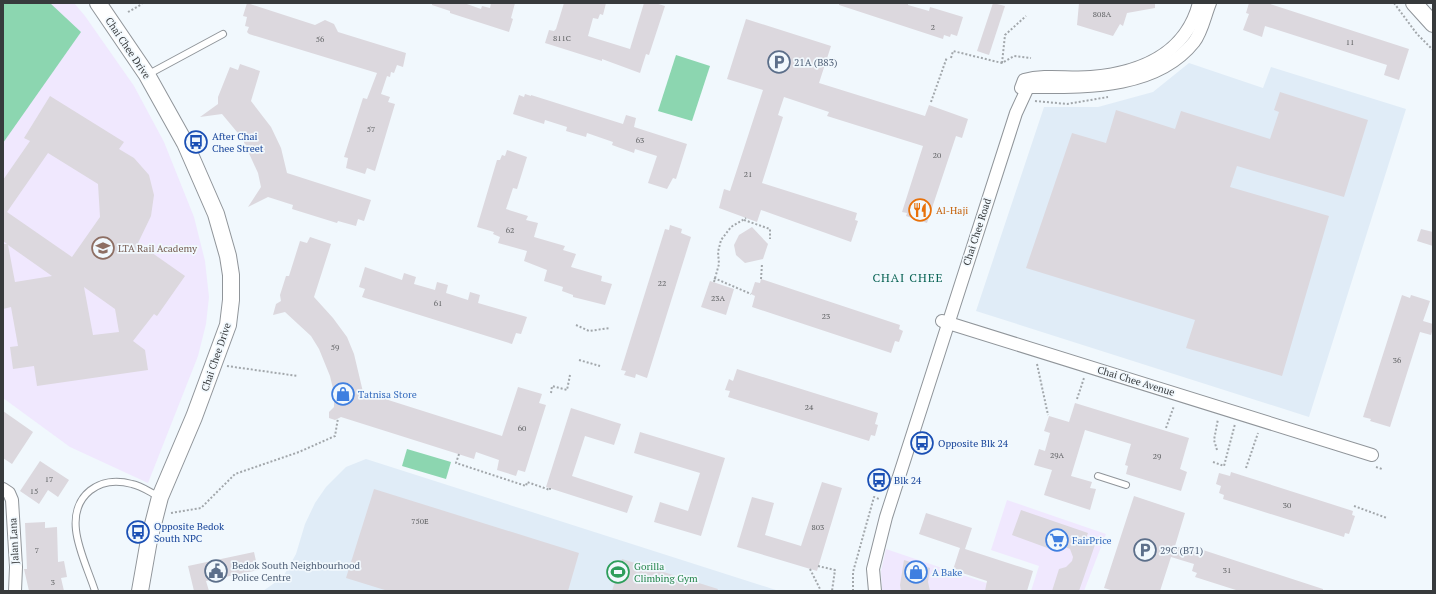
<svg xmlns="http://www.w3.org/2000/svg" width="1436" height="594" viewBox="0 0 1436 594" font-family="'PT Serif',serif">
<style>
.commercial{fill:#f0e8fe}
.built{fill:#e0ecf7}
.green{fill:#8cd6b0}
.building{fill:#dcd8de;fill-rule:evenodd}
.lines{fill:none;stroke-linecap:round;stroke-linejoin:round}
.service-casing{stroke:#90959a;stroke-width:8}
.minor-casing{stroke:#90959a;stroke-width:14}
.tertiary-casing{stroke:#90959a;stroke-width:18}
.path{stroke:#a2a7ab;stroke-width:2;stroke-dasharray:2 2;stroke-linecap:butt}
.service{stroke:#fff;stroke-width:6}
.minor{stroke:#fff;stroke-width:12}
.tertiary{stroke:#fff;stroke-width:16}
.labels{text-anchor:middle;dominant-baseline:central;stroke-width:3.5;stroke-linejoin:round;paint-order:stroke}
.number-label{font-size:8px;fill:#606264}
.street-label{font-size:10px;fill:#373a3c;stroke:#f1f8fd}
.service-label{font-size:10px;fill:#4e5e75;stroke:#f1f8fd;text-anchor:start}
.transit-label{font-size:10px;fill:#164399;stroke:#f1f8fd;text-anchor:start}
.food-label{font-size:10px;fill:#c56008;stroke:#f1f8fd;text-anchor:start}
.education-label{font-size:10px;fill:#785e54;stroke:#f1f8fd;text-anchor:start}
.shop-label{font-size:10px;fill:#366cbe;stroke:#f1f8fd;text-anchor:start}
.leisure-label{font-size:10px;fill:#27864d;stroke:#f1f8fd;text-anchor:start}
.quarter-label{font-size:12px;letter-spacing:1px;fill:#096354;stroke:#f1f8fd}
</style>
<rect width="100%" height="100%" fill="#f1f8fd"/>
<g class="commercial">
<path d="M3 3H74L85 16 134 86 164 142 194 217 205 261 209 297 206 324 198 356 148 483 70 447 3 398Z"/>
<path d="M1007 500 1106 534 1084 591H1031L1039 566 991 550Z"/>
<path d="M886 549 1010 591H882L881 571Z"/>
</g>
<g class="built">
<path d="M1189 63 1263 88 1271 67 1406 109 1309 417 976 311 1044 107H1098L1153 92Z"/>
<path d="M366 459 779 591H263L283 577 296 554 305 524 315 503 326 487 346 467Z"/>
</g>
<g class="green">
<path d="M3 3H50L81 32 3 143Z"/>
<path d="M676 55 710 66 692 121 658 111Z"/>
<path d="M407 449 451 462 446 479 402 466Z"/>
</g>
<g class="building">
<path d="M247 3 315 25 325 20 334 24 338 32 406 53 403 67 397 65 394 73 391 72 390 77 387 76 381 94 390 97 388 102 395 104 375 171 367 168 365 174 346 168 348 158 344 157 363 98 367 99 377 73 249 34 247 32 249 27 245 26 247 17 243 16Z"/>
<path d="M432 3H464L481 9 482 6 490 8 491 3H515L511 18 513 19 509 32 450 13V11L432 5Z"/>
<path d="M564 3H606L603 15 600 14 598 19 593 18 588 36 630 49 644 3H655L665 6 649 55 646 54 640 73 602 59V61L545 43 549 30 554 31 556 29Z"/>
<path d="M839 3H908V5L929 11 930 7 963 17 957 36 951 34 950 37 944 35 943 39 839 5Z"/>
<path d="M993 3 1005 6 989 55 977 51Z"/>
<path d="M1079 3H1155V8L1127 13 1123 26 1120 24 1113 36 1077 25Z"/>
<path d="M1249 3H1267L1409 49 1399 80 1384 75 1387 65 1265 26 1262 37 1243 30 1249 14 1246 13Z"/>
<path d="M746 19 831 46 819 83 925 116 929 105 968 119 962 138 956 136 927 223 906 216 907 213 902 212 923 146 827 116 829 112 784 97 778 115 783 117 762 183 857 213 855 220 858 221 851 242 761 210 757 222 719 208 724 189 730 191 763 90 727 79Z"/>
<path d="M240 64 260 71 251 101 271 127 281 148 287 173 371 200 364 221 358 219 356 226 338 221 337 223 292 209 293 205 268 197 248 207 261 187 258 173 242 138 222 114 200 117 218 104V97L230 67 238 70Z"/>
<path d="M1280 92 1368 120 1344 197 1237 166 1230 187 1329 216 1282 376 1186 348 1195 320 1026 268 1072 133 1106 143 1116 110 1175 129 1181 111 1270 139 1279 112 1274 110Z"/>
<path d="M525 94 531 96V95L623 124 626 115 636 118 634 127 687 144 676 179 673 178 667 189 648 183 657 156 635 149 634 153 612 145 613 142 587 133 586 137 566 131 567 127 545 120 544 124 513 114 519 95 524 97Z"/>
<path d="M50 96 124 142 119 149 134 158 149 175 154 195 151 216 138 243 185 276 157 316 154 314 133 341 145 350 148 370 37 386 34 366 13 369 10 347 18 346 11 307 3 309V244H7L3 241V180L30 141 24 138ZM48 153 98 184 100 217 72 257 7 212ZM8 245 52 276 15 282ZM84 287 115 309 119 332 93 335Z"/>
<path d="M507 150 527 157 517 189 513 188 506 209 528 216 526 220 538 223 534 237 565 246 563 250 576 254 571 267 602 276 601 281 612 284 605 305 573 297V295L562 291 563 287 544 281 547 270 524 261 527 251 498 243 500 237 493 234 494 232 477 227 497 160H500L502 155 505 156Z"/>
<path d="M670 225 682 229 681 233 691 237 647 378 636 374 635 378 624 375 626 371 621 370 665 229 669 230Z"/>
<path d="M752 227 768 244 763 259 745 263 736 255 734 245 739 235Z"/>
<path d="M1421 229 1433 232V246L1417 241Z"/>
<path d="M310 237 331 244 314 297 333 318 347 337 354 354 363 392 502 436 518 387 542 394 539 403 546 405 525 472 518 470 516 476 497 470 499 460 476 452 474 459 341 417 335 420 329 418V412L334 407V393L330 376 319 349 311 336 285 312 273 315 276 304 281 301 280 295 286 276H289L300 241 307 243Z"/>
<path d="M365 267 402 280 404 273 416 277 414 284 435 290 437 282 448 285 446 293 468 300 470 292 480 295 478 303 527 317 521 334 516 333 512 344 362 297 365 289 359 287Z"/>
<path d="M761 279 900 325 899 329 903 331 899 342 895 341 891 353 752 307 755 296 751 294 755 282 760 283Z"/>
<path d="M710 281 734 289 726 315 701 307Z"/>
<path d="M1402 295 1410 298 1411 295 1430 301 1423 321 1433 324V328L1431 335 1420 332 1390 427 1370 421 1371 419 1363 417Z"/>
<path d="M737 369 878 413 875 424 878 425 875 436 871 435 869 441 728 397 730 391 725 390 729 379 733 381Z"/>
<path d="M1075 403 1189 438 1180 469 1187 472 1181 491 1126 474 1128 466 1125 465 1131 444 1085 430 1071 476 1092 482 1090 488 1096 489 1090 510 1044 495 1052 470 1034 465 1039 449 1045 451 1050 433 1044 431 1049 416 1069 422Z"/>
<path d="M571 408 621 424 614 445 585 436 572 476 633 496 627 513 546 487Z"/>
<path d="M3 411 33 432 12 464 3 458Z"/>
<path d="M640 432 725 458 701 536 654 522 660 502 688 511 700 473 634 453Z"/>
<path d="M40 461 69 480 58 497 48 490 39 504 20 491Z"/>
<path d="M1231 472 1353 511 1352 515 1355 516 1349 534 1345 533 1344 537 1223 499 1224 495 1219 493 1221 486 1216 484 1219 473 1230 476Z"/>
<path d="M822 482 842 488 817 571 737 547 752 497 774 503 765 535 801 546Z"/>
<path d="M374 489 579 553 568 591H388L346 578Z"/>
<path d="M1134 496 1185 513 1175 546 1202 554 1203 550 1323 589V591H1239L1195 577 1197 573 1192 571 1194 564 1171 557 1160 591H1114L1104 588Z"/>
<path d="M1021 510 1088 533 1086 538 1096 542 1079 591H1052L1059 569 1066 567 1072 561 1073 557 1070 549 1062 546 1053 550 1012 535Z"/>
<path d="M926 513 972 528 965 549 1033 571 1027 591H985L987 581 953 570 960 548 919 534Z"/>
<path d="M45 522V528L57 527 58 562 64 561 67 577 61 578 64 591H29L24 569H27L25 523Z"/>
<path d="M254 552 258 570 206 581 209 591H194L188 566Z"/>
<path d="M622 559 718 589 717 591H612Z"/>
<path d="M904 560 930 568 928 582 930 591H901L900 585Z"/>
</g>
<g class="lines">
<g class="service-casing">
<g id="service">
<path d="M147 75 223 34"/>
<path d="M1098 476 1126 485"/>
<path d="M95 591C89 572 78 550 76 530 72 495 99 475 132 484 142 486 151 493 160 497"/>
</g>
</g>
<g class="minor-casing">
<g id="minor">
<path d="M1021 88 1024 80C1046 74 1069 79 1091 77 1140 73 1186 54 1199 3"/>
<path d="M942 321 1372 455"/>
<path d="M3 489 9 493 12 500 16 567 15 591"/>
<path d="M875 591 873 569 886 517 1016 113 1028 87C1083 87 1156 90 1194 42 1202 32 1205 15 1210 3"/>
</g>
</g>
<g class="tertiary-casing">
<g id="tertiary">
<path d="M98 3 147 75 185 143 216 214 228 256 231 275V300L228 325 194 417 160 497 149 540 140 591"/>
<path d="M1414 3 1433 24"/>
</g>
</g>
<g class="path">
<path d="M1394 3 1417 34 1433 50"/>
<path d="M128 12 142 4"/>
<path d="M951 58 953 51 1002 63 1014 56 1031 58"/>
<path d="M1002 63 1005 35 1026 16"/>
<path d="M1035 101 1067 104 1108 97"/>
<path d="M931 102 947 57"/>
<path d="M744 220 770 229V239"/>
<path d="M714 278 751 294"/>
<path d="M761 279 762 264"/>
<path d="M714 282 719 264 718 252 721 240 731 227 746 218"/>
<path d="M576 325 589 331 610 328"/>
<path d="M579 360 600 366"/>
<path d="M1037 364 1048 415"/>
<path d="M227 366 298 376"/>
<path d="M551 393 552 386 567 390 570 375"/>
<path d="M1077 399 1084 378"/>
<path d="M1166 428 1174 406"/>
<path d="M1217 450 1214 440 1218 419"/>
<path d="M459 454 456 463 526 486 527 482 550 490V488"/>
<path d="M1213 462 1224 466 1235 424"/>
<path d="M1376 467 1382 469"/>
<path d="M1246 468 1258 433"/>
<path d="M1354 506 1387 518"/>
<path d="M171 513 201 508 235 474 299 452 335 436 338 418"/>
<path d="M818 566 835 570 832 591"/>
<path d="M810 569 821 591"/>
<path d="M853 591V572L874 497 879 499"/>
</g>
<use href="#service" class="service"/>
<use href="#minor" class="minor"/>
<use href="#tertiary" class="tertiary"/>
</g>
<defs>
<g id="parking-ring" transform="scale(1.15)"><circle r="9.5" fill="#f1f8fd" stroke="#5c6f8a" stroke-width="1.5"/><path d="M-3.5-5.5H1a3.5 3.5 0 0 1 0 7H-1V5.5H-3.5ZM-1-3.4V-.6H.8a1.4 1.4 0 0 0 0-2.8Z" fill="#5c6f8a"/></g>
<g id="bus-ring" transform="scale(1.15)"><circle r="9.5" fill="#f1f8fd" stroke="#1a4fb4" stroke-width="1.5"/><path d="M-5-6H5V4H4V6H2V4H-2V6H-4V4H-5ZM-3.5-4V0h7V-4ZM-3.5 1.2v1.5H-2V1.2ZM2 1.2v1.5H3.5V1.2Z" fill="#1a4fb4"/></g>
<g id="restaurant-ring" transform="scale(1.15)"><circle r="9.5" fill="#f1f8fd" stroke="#e8710a" stroke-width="1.5"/><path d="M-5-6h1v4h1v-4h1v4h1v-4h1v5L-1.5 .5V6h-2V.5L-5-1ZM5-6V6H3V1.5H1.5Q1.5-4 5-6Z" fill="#e8710a"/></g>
<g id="school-ring" transform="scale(1.15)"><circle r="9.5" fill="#f1f8fd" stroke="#8d6e63" stroke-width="1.5"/><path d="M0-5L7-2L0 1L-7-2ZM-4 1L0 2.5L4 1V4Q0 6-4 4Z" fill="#8d6e63"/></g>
<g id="shop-ring" transform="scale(1.15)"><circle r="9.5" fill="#f1f8fd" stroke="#3f7fe0" stroke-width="1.5"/><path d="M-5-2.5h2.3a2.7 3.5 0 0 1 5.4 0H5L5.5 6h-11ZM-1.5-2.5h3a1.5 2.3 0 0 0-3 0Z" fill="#3f7fe0"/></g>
<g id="supermarket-ring" transform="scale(1.15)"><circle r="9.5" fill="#f1f8fd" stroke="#3f7fe0" stroke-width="1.5"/><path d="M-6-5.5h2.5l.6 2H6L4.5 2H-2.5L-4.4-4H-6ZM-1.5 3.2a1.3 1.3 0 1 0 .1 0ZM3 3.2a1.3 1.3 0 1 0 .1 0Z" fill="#3f7fe0"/></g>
<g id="civic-ring" transform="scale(1.15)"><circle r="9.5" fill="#f1f8fd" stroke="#5c6f8a" stroke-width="1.5"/><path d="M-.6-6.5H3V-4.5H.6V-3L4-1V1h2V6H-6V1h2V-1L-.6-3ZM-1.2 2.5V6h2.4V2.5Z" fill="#5c6f8a"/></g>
<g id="stadium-ring" transform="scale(1.15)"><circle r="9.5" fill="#f1f8fd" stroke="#2e9e5b" stroke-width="1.5"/><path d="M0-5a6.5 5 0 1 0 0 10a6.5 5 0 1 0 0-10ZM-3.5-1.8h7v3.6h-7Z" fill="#2e9e5b"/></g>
</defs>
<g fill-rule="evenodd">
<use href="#parking-ring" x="779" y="62"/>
<use href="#bus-ring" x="196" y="142"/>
<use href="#restaurant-ring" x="920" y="210"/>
<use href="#school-ring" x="103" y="248"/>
<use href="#shop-ring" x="343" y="394"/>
<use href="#bus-ring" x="922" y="443"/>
<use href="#bus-ring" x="879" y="480"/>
<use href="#bus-ring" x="138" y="532"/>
<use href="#supermarket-ring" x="1057" y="540"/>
<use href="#parking-ring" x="1145" y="550"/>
<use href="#civic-ring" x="216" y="571"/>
<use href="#stadium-ring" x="618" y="572"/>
<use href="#shop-ring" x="916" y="572"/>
</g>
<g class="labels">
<g class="number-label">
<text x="1102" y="14">808A</text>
<text x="933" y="27">2</text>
<text x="562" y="38">811C</text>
<text x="320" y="39">56</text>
<text x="1350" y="42">11</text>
<text x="371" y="129">57</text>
<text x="640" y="140">63</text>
<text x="937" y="155">20</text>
<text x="748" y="174">21</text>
<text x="510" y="230">62</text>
<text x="662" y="283">22</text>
<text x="718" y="298">23A</text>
<text x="438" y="303">61</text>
<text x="826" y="316">23</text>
<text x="335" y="347">59</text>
<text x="1397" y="360">36</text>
<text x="809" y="407">24</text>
<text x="522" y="428">60</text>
<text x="1057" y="455">29A</text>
<text x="1157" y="456">29</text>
<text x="49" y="479">17</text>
<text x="34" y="491">15</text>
<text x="1287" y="505">30</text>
<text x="420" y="521">750E</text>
<text x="818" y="527">803</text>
<text x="37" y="550">7</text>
<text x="1227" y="570">31</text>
<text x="53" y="582">3</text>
</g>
<g class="street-label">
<text transform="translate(128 48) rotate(56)">Chai Chee Drive</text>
<text transform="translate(977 232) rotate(-72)">Chai Chee Road</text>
<text transform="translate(216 357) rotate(-71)">Chai Chee Drive</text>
<text transform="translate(1136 381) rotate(17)">Chai Chee Avenue</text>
<text transform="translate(14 541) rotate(-93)">Jalan Lana</text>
</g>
<g class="service-label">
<text x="794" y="62">21A (B83)</text>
<text x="1160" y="550">29C (B71)</text>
<text x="232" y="565">Bedok South Neighbourhood<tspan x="232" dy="12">Police Centre</tspan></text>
</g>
<g class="transit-label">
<text x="212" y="136">After Chai<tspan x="212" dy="12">Chee Street</tspan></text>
<text x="938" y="443">Opposite Blk 24</text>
<text x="894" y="480">Blk 24</text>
<text x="154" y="526">Opposite Bedok<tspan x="154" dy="12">South NPC</tspan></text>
</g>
<g class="food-label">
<text x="936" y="210">Al-Haji</text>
</g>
<g class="education-label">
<text x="118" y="248">LTA Rail Academy</text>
</g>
<g class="shop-label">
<text x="358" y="394">Tatnisa Store</text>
<text x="1072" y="540">FairPrice</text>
<text x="932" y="572">A Bake</text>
</g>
<g class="leisure-label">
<text x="634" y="566">Gorilla<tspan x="634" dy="12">Climbing Gym</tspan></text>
</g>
<g class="quarter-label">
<text x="908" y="277">CHAI CHEE</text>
</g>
</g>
<rect width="1436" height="594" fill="none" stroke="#373a3c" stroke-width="8"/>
</svg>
